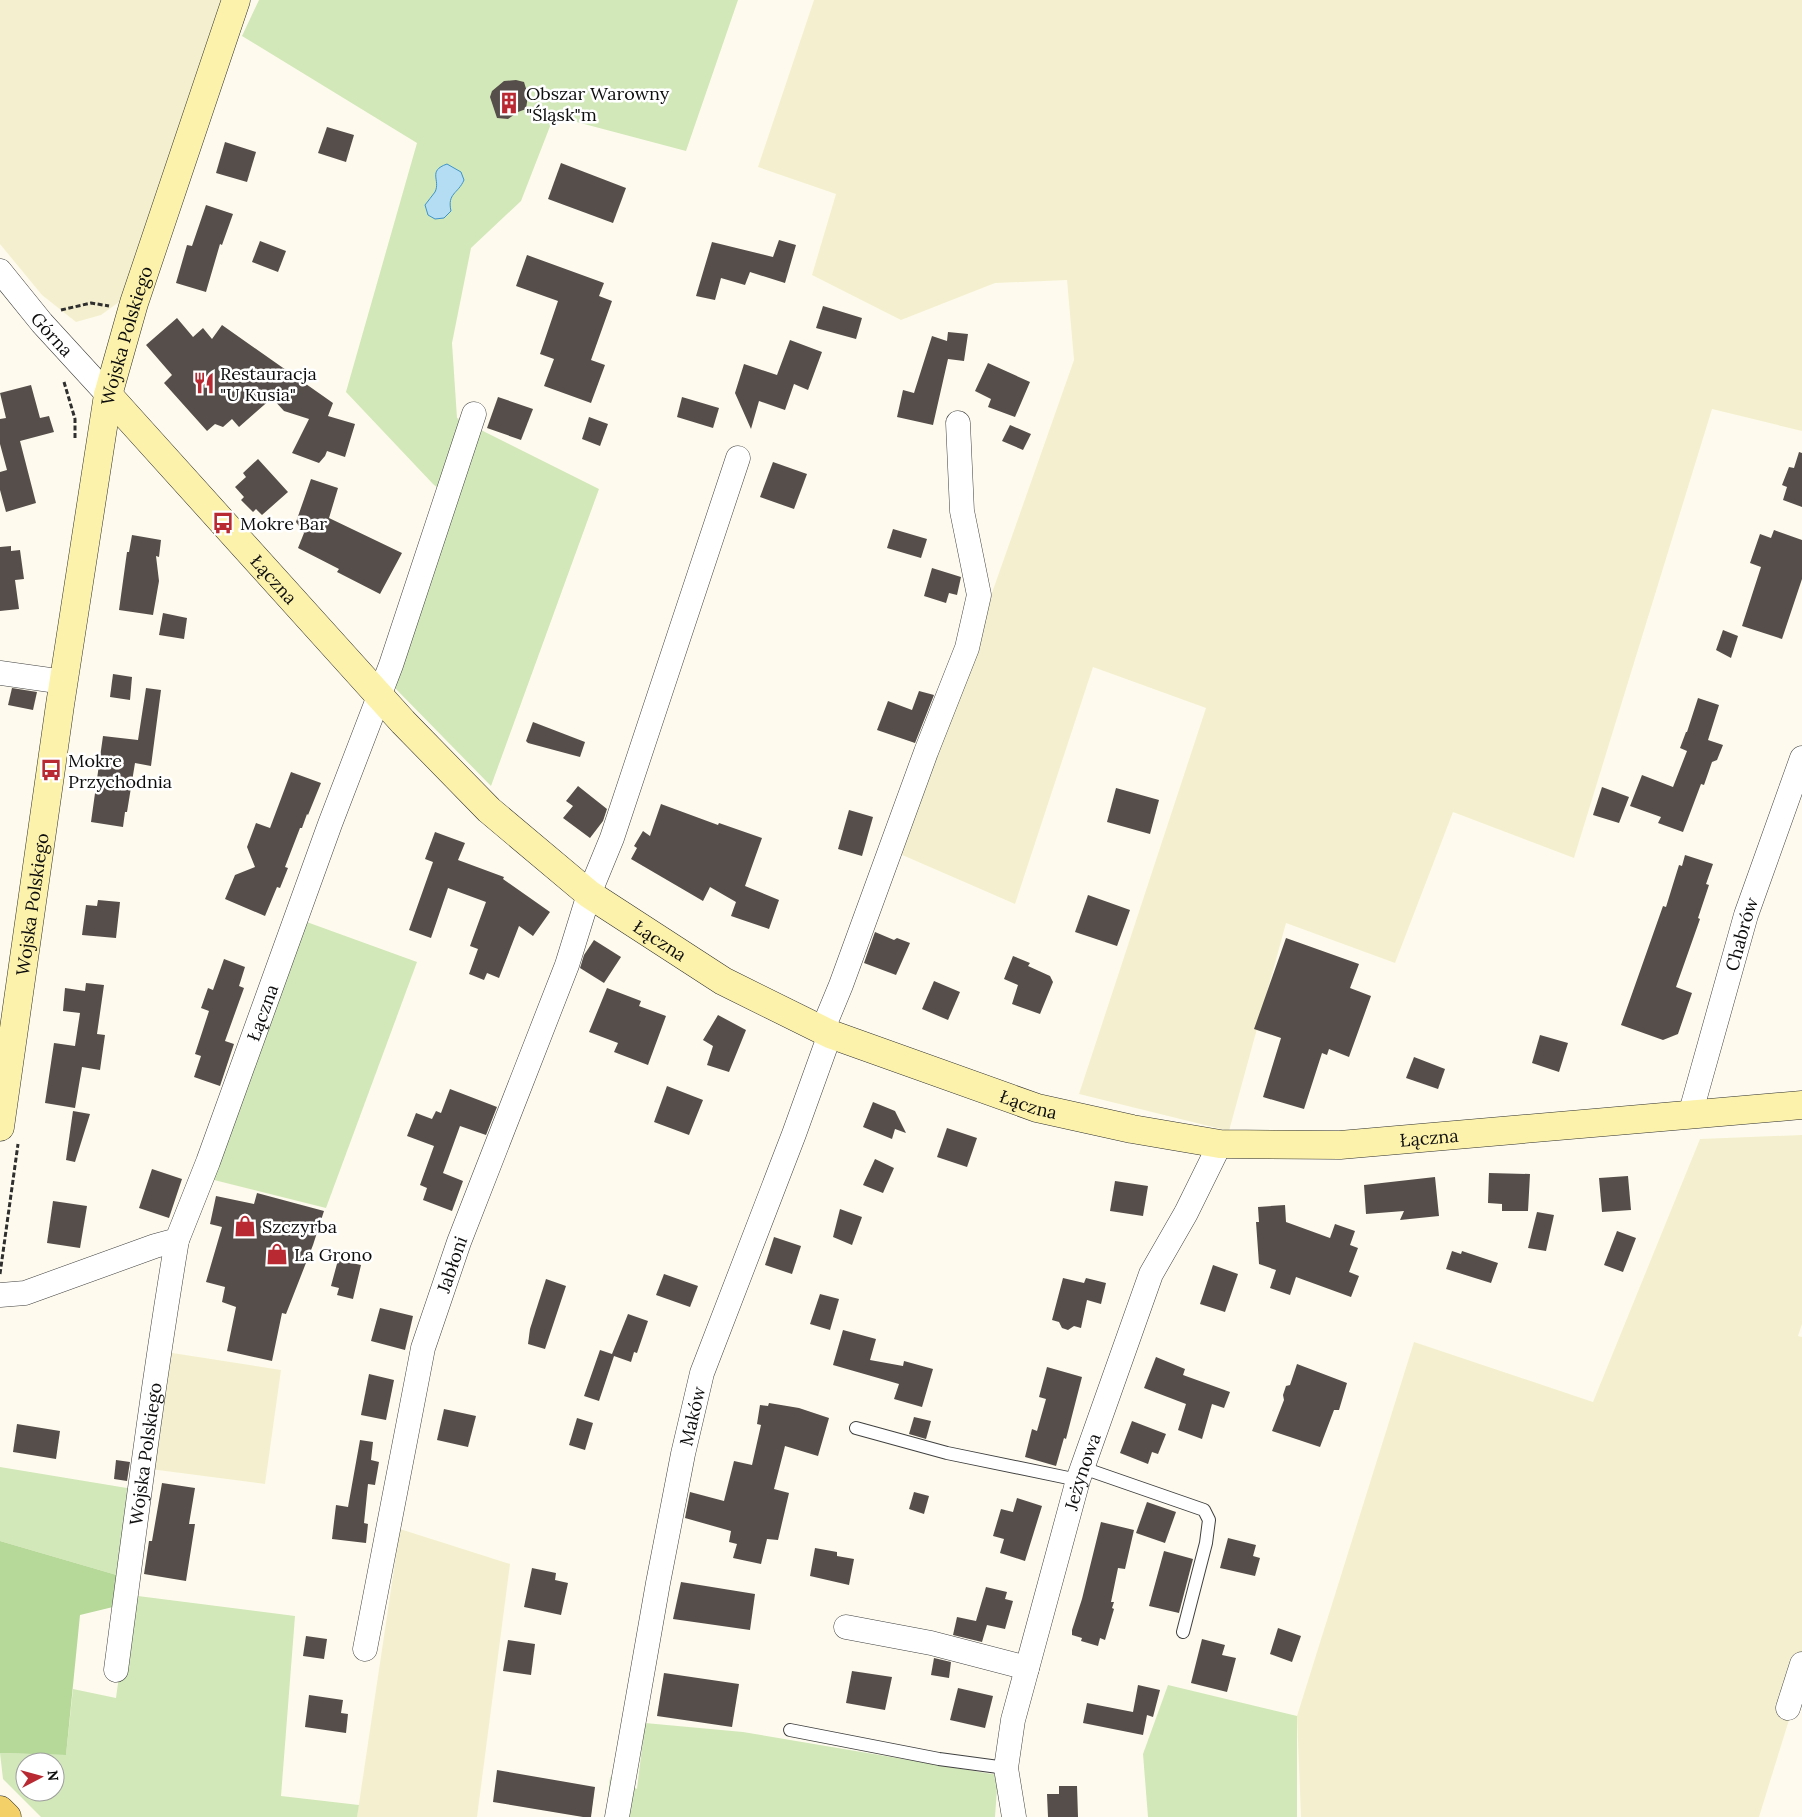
<svg xmlns="http://www.w3.org/2000/svg" width="1802" height="1817" viewBox="0 0 1802 1817" font-family="Lora,serif">
<style>
.farmland{fill:#f4f0cf}
.green{fill:#d2e8b9;fill-rule:evenodd}
.forest{fill:#b6d899}
.water{fill:#b4ddf4;stroke:#3e93c9}
.building{fill:#564e4a}
.lines{fill:none;stroke-linecap:round;stroke-linejoin:round}
.lane-casing{stroke:#404040;stroke-width:14}
.street-casing{stroke:#404040;stroke-width:25}
.secondary-casing{stroke:#2f2f2f;stroke-width:29}
.primary-casing{stroke:#1e1e1e;stroke-width:29}
.path{stroke:#2f2f2f;stroke-width:3;stroke-dasharray:5 2.5;stroke-linecap:butt}
.lane{stroke:#fff;stroke-width:12}
.street{stroke:#fff;stroke-width:24}
.secondary{stroke:#fcf2ab;stroke-width:28}
.primary{stroke:#f4d068;stroke-width:28}
.labels{text-anchor:middle;dominant-baseline:central;stroke-width:5;stroke-linejoin:round;paint-order:stroke}
.poi-label{font-size:18px;fill:#0d0d0d;stroke:#fff;text-anchor:start}
.street-label{font-size:18px;fill:#0d0d0d;stroke:#fff}
</style>
<rect width="100%" height="100%" fill="#fefbee"/>
<g class="farmland">
<path d="M0 0H221L119 302 101 315 76 322 42 295 0 244Z"/>
<path d="M814 0H1802V431L1712 409 1574 858 1453 812 1395 963 1286 923 1229 1131 1079 1094 1206 708 1093 667 1015 904 900 854 1074 360 1067 280 995 283 901 320 812 275 836 194 758 167Z"/>
<path d="M1802 1135V1324L1798 1336 1802 1337V1678L1759 1817H1301L1297 1716 1414 1342 1593 1402 1700 1139Z"/>
<path d="M166 1352 281 1370 265 1484 150 1469Z"/>
<path d="M400 1529 510 1564 477 1817H357Z"/>
</g>
<g class="green">
<path d="M259 0H738L686 151 554 116 521 201 471 248 452 343 457 418 599 489 491 786 393 686 455 503 433 484 346 392 417 143 242 36Z"/>
<path d="M304 921 417 962 326 1208 210 1179Z"/>
<path d="M0 1467 133 1489 120 1576 0 1541Z"/>
<path d="M130 1595 295 1616 281 1796 359 1805 357 1817H41L3 1779 0 1753 66 1755 73 1689 116 1698ZM25 1762H55V1792H25Z"/>
<path d="M1168 1685 1297 1716V1817H1148L1143 1754Z"/>
<path d="M645 1723 743 1732 998 1775 995 1817H606L610 1777 637 1789Z"/>
</g>
<path class="forest" d="M0 1541 120 1576 117 1606 80 1615 66 1755 0 1753Z"/>
<path class="water" d="M447 164 461 172 464 180C458 194 447 193 451 211L444 218 435 219 428 215 425 205C428 201 432 196 435 192 441 180 427 171 447 164Z"/>
<g class="building">
<path d="M516 80 524 82 528 95 526 109 518 112 508 119 497 118 490 97 492 91 504 81Z"/>
<path d="M327 127 354 135 346 162 318 153Z"/>
<path d="M225 142 256 152 247 182 216 173Z"/>
<path d="M561 163 626 188 613 223 548 199Z"/>
<path d="M206 205 233 214 222 245 220 244 206 292 176 283 187 245 192 246Z"/>
<path d="M779 240 796 245 785 283 750 272 745 285 721 278 715 300 696 296 712 242 773 257Z"/>
<path d="M260 241 286 251 278 272 252 262Z"/>
<path d="M527 255 604 283 599 296 612 301 591 360 605 365 591 403 544 386 554 359 540 354 558 301 516 286Z"/>
<path d="M823 306 862 318 856 339 816 328Z"/>
<path d="M177 318 193 337 203 328 212 339 222 325 333 403 328 416 355 424 345 457 327 451 325 456 319 463 292 453 309 419 284 411 272 398 239 427 232 419 223 427 215 424 207 431 164 383 172 375 146 345Z"/>
<path d="M948 332 968 334 964 361 948 359 933 425 897 417 903 390 914 393 932 336 947 341Z"/>
<path d="M790 340 822 352 808 390 794 384 785 410 759 401 751 429 735 393 744 364 777 375Z"/>
<path d="M988 363 1030 382 1015 417 988 407 991 399 975 391Z"/>
<path d="M31 385 40 418 49 416 54 432 20 441 36 503 6 512 0 490V472L7 470 0 444V419L6 418 0 393Z"/>
<path d="M498 397 533 409 521 440 487 428Z"/>
<path d="M682 397 719 408 713 428 677 417Z"/>
<path d="M589 417 608 424 600 446 582 439Z"/>
<path d="M1010 425 1031 434 1023 450 1002 441Z"/>
<path d="M1799 452 1802 453V507L1783 500 1787 487 1782 485 1789 467 1794 468Z"/>
<path d="M258 459 288 492 262 515 256 509 253 512 241 500 244 497 235 487 246 477 243 473Z"/>
<path d="M773 462 807 474 794 509 760 497Z"/>
<path d="M311 479 338 488 329 518 402 553 380 594 337 572 339 569 298 548 304 533 296 522Z"/>
<path d="M893 529 927 539 921 558 887 548Z"/>
<path d="M1774 530 1802 540V579L1782 639 1742 626 1761 567 1750 563 1760 534 1771 538Z"/>
<path d="M132 535 161 540 159 557 156 556 159 581 153 615 119 610 127 552H129Z"/>
<path d="M11 546V551L20 550 24 579 15 580 19 609 0 611V547Z"/>
<path d="M932 568 961 577 957 595 949 593 946 603 924 596Z"/>
<path d="M163 613 187 618 184 639 159 635Z"/>
<path d="M1723 630 1738 636 1731 658 1716 650Z"/>
<path d="M113 674 132 677 130 700 110 697Z"/>
<path d="M12 688 37 692 33 710 8 705Z"/>
<path d="M146 688 161 690 151 766 135 763 127 812H125L123 827 91 822 103 736 138 740Z"/>
<path d="M919 691 934 695 915 743 877 730 888 701 912 710Z"/>
<path d="M1698 698 1719 705 1708 740 1723 745 1717 760 1712 762 1704 785 1701 784 1683 832 1658 823 1661 817 1630 806 1642 775 1673 787 1687 751 1680 748 1686 732H1687Z"/>
<path d="M533 722 585 742 580 757 528 743 526 741Z"/>
<path d="M291 772 321 783 308 815 307 814 302 828H300L285 867 288 868 280 888 277 887 265 916 225 899 235 875 255 867 247 847 256 823 270 828Z"/>
<path d="M578 786 607 809 603 821 590 838 563 818 573 806 566 801Z"/>
<path d="M1602 787 1629 797 1619 823 1593 815Z"/>
<path d="M1116 788 1159 800 1150 834 1107 822Z"/>
<path d="M661 804 718 825 719 823 762 838 745 886 779 900 769 929 731 916 736 902 710 887 703 901 631 859 637 848 634 846 643 831 650 836Z"/>
<path d="M849 810 873 817 862 856 838 849Z"/>
<path d="M435 832 465 843 458 860 504 877 503 879 550 912 533 936 519 926 499 978 487 973 484 980 469 974 478 949 470 946 486 902 448 888 431 938 409 930 433 862 425 859Z"/>
<path d="M1685 855 1713 864 1706 884 1709 885 1698 918 1700 919 1676 987 1692 993 1678 1034 1663 1040 1621 1025 1663 906 1666 907 1679 865 1682 866Z"/>
<path d="M1088 895 1130 910 1117 946 1075 932Z"/>
<path d="M98 900 120 902 116 938 82 935 86 905 97 906Z"/>
<path d="M875 932 894 940 897 938 910 943 896 975 864 963Z"/>
<path d="M1286 938 1359 964 1350 988 1371 996 1349 1057 1329 1049 1327 1055 1322 1053 1304 1109 1263 1097 1281 1038 1254 1029Z"/>
<path d="M594 940 621 957 604 983 580 968 584 955Z"/>
<path d="M1013 956 1030 963 1028 966 1050 976 1053 982 1040 1014 1012 1004 1018 985 1004 979Z"/>
<path d="M224 959 245 967 239 986 244 988 225 1041 234 1044 220 1086 194 1077 201 1056 195 1054 209 1011 201 1008 208 988 213 990Z"/>
<path d="M934 981 960 992 948 1020 922 1009Z"/>
<path d="M86 983 104 985 97 1034 105 1035 100 1070 82 1067 75 1108 45 1103 54 1043 75 1046 80 1013 63 1011 65 988 85 991Z"/>
<path d="M607 988 641 1001 639 1006 666 1016 648 1065 614 1052 618 1043 589 1032Z"/>
<path d="M718 1015 746 1030 729 1072 707 1065 713 1046 703 1040Z"/>
<path d="M1540 1035 1568 1043 1559 1072 1532 1063Z"/>
<path d="M1414 1057 1445 1069 1438 1089 1406 1078Z"/>
<path d="M667 1086 703 1100 689 1135 654 1122Z"/>
<path d="M450 1089 497 1107 486 1135 460 1126 443 1173 463 1181 452 1211 423 1200 427 1188 420 1185 434 1146 407 1136 416 1113 432 1119 436 1111 441 1113Z"/>
<path d="M873 1102 895 1111 906 1133 895 1129 892 1139 863 1127Z"/>
<path d="M73 1111 90 1114 75 1162 66 1160Z"/>
<path d="M947 1128 977 1138 967 1167 937 1157Z"/>
<path d="M875 1159 894 1168 883 1193 863 1185Z"/>
<path d="M152 1169 182 1179 169 1218 139 1208Z"/>
<path d="M1489 1173 1530 1174 1528 1211H1502V1204L1488 1203Z"/>
<path d="M1628 1176 1631 1210 1602 1212 1599 1178Z"/>
<path d="M1435 1177 1439 1216 1400 1220 1404 1211 1366 1214 1364 1185Z"/>
<path d="M1115 1181 1148 1186 1143 1216 1110 1211Z"/>
<path d="M257 1193 324 1211 313 1245 286 1314 282 1313 272 1361 227 1351 236 1307 222 1302 225 1287 206 1282 222 1227 210 1224 216 1196 254 1204Z"/>
<path d="M53 1201 87 1206 80 1248 47 1243Z"/>
<path d="M1285 1205 1286 1222 1330 1238 1335 1224 1355 1231 1350 1245 1358 1248 1349 1272 1359 1276 1351 1297 1296 1277 1290 1295 1270 1288 1276 1270 1259 1264 1256 1222H1259L1258 1207Z"/>
<path d="M840 1209 862 1217 852 1245 833 1237Z"/>
<path d="M1537 1212 1554 1215 1546 1251 1528 1248Z"/>
<path d="M1617 1231 1636 1238 1623 1272 1604 1265Z"/>
<path d="M774 1237 801 1246 792 1274 765 1265Z"/>
<path d="M1452 1251 1461 1254 1462 1251 1498 1263 1491 1283 1446 1269Z"/>
<path d="M338 1260 361 1265 353 1299 337 1295 339 1288 331 1286Z"/>
<path d="M1213 1265 1238 1274 1225 1312 1200 1304Z"/>
<path d="M664 1274 698 1286 690 1307 656 1295Z"/>
<path d="M1063 1278 1084 1283 1086 1278 1106 1283 1101 1304 1087 1300 1081 1328 1074 1326 1068 1330 1062 1328 1059 1322 1052 1320Z"/>
<path d="M546 1279 566 1286 545 1349 528 1344 530 1329Z"/>
<path d="M820 1294 839 1299 830 1330 810 1324Z"/>
<path d="M380 1308 413 1316 405 1350 371 1341Z"/>
<path d="M628 1314 648 1321 637 1353 634 1352 631 1362 614 1356 599 1401 584 1396 600 1350 612 1354Z"/>
<path d="M843 1330 876 1339 870 1360 903 1366 904 1361 933 1369 922 1407 894 1399 899 1384 833 1365Z"/>
<path d="M1156 1357 1185 1369 1183 1375 1230 1392 1224 1408 1212 1404 1202 1439 1178 1430 1186 1404 1144 1388Z"/>
<path d="M1297 1364 1347 1383 1339 1410H1334L1320 1447 1272 1431 1284 1400 1283 1395 1286 1386 1290 1385Z"/>
<path d="M1047 1367 1082 1377 1066 1439 1064 1438 1056 1466 1025 1457 1032 1429 1037 1431 1046 1399 1039 1397Z"/>
<path d="M369 1374 394 1380 386 1420 361 1415Z"/>
<path d="M769 1403 799 1408 829 1418 818 1456 785 1446 774 1489 789 1493 778 1540 767 1539 761 1564 733 1558 737 1544 729 1542 731 1531 685 1518 690 1492 724 1501 734 1461 752 1465 761 1425 757 1424 760 1405 768 1406Z"/>
<path d="M444 1409 476 1416 468 1447 437 1440Z"/>
<path d="M914 1417 931 1421 926 1439 909 1434Z"/>
<path d="M577 1418 593 1423 585 1450 569 1445Z"/>
<path d="M1132 1421 1166 1434 1158 1454 1152 1452 1148 1464 1120 1453Z"/>
<path d="M17 1424 60 1431 56 1459 13 1452Z"/>
<path d="M360 1440 373 1442 371 1460 379 1462 375 1485 368 1484 364 1523 368 1524 366 1543 332 1539 336 1505 348 1507Z"/>
<path d="M116 1460 130 1462 127 1481 114 1479Z"/>
<path d="M162 1483 195 1488 189 1524H195L186 1581 144 1574 149 1541H152Z"/>
<path d="M914 1492 929 1496 924 1514 909 1509Z"/>
<path d="M1017 1498 1042 1506 1025 1561 1000 1553 1004 1539 993 1536 1001 1509 1013 1512Z"/>
<path d="M1147 1502 1176 1512 1165 1543 1136 1533Z"/>
<path d="M1101 1522 1134 1530 1125 1569 1118 1568 1111 1602H1114L1112 1608 1114 1609 1105 1640 1100 1638 1098 1646 1081 1641 1082 1638 1072 1635V1630L1082 1599Z"/>
<path d="M1228 1538 1256 1545 1253 1556 1260 1558 1255 1576 1220 1568Z"/>
<path d="M815 1548 837 1552V1556L854 1559 849 1585 810 1576Z"/>
<path d="M1164 1551 1193 1559 1179 1613 1149 1606Z"/>
<path d="M532 1568 556 1573 555 1580 568 1583 561 1615 524 1607Z"/>
<path d="M681 1582 755 1594 750 1630 673 1619Z"/>
<path d="M986 1587 1007 1592 1005 1599 1013 1601 1005 1629 987 1625 982 1642 953 1635 957 1617 976 1621Z"/>
<path d="M1278 1628 1301 1636 1292 1662 1270 1654Z"/>
<path d="M306 1636 327 1639 324 1659 303 1656Z"/>
<path d="M1202 1639 1225 1645 1222 1655 1236 1658 1227 1692 1191 1683Z"/>
<path d="M508 1640 535 1644 531 1675 503 1671Z"/>
<path d="M934 1658 951 1662 949 1678 931 1675Z"/>
<path d="M852 1671 892 1677 885 1710 846 1703Z"/>
<path d="M664 1673 739 1684 732 1727 657 1716Z"/>
<path d="M1138 1685 1160 1690 1153 1717 1147 1715 1143 1735 1083 1723 1087 1703 1133 1712Z"/>
<path d="M958 1688 993 1696 985 1728 950 1720Z"/>
<path d="M309 1695 343 1700 341 1713 348 1714 346 1733 305 1727Z"/>
<path d="M497 1770 595 1787 591 1817H583L493 1802Z"/>
<path d="M1059 1786H1077L1078 1817H1048L1047 1794H1059Z"/>
</g>
<g class="lines">
<g class="lane-casing">
<g id="lane">
<path d="M856 1428 947 1453 1078 1480"/>
<path d="M1083 1468 1204 1510 1209 1520 1206 1543 1183 1632"/>
<path d="M790 1730 939 1759 1006 1768"/>
</g>
</g>
<g class="street-casing">
<g id="street">
<path id="s1" d="M0 271 42 323 108 395"/>
<path d="M0 673 64 682"/>
<path d="M822 1031 841 985 926 752 967 648 979 595 962 511 958 423"/>
<path id="s2" d="M1690 1115 1746 915 1802 758"/>
<path id="s3" d="M0 1295 25 1293 155 1246 177 1240 208 1162 330 824 391 665 474 414"/>
<path d="M846 1627 931 1643 1027 1668"/>
<path id="s4" d="M365 1649 423 1348 459 1242 567 965 589 894 612 838 738 458"/>
<path id="s5" d="M116 1670C135 1526 153 1383 177 1240"/>
<path d="M1788 1708 1802 1664"/>
<path id="s6" d="M617 1817 658 1583 683 1454 702 1373 794 1134 830 1034"/>
<path id="s7" d="M1014 1817 1006 1768 1013 1720 1078 1480 1151 1274 1186 1213 1220 1144"/>
</g>
</g>
<g class="secondary-casing">
<g id="secondary">
<path id="s8" d="M108 395 403 722 489 810 589 894 723 981 830 1034 1037 1108 1132 1129 1220 1144 1340 1145 1802 1105"/>
<path id="s9" d="M0 1127 60 705 108 395 134 303 236 0"/>
</g>
</g>
<g class="primary-casing">
<path id="primary" d="M0 1810 7 1817"/>
</g>
<g class="path">
<path d="M61 310 91 303 109 306"/>
<path d="M64 382 75 419V439"/>
<path d="M0 1274 18 1144"/>
</g>
<use href="#lane" class="lane"/>
<use href="#street" class="street"/>
<use href="#secondary" class="secondary"/>
<use href="#primary" class="primary"/>
</g>
<defs>
<g id="building-bare" transform="scale(1.725)"><path d="M-4-6H4V6H1V3H-1V6H-4ZM-2.5-4.3h1.7v1.8h-1.7ZM.8-4.3h1.7v1.8H.8ZM-2.5-1h1.7V.8h-1.7ZM.8-1h1.7V.8H.8Z" fill="#b92932" stroke="#fff" stroke-width="2.5" paint-order="stroke"/></g>
<g id="restaurant-bare" transform="scale(1.725)"><path d="M-5-6h1v4h1v-4h1v4h1v-4h1v5L-1.5 .5V6h-2V.5L-5-1ZM5-6V6H3V1.5H1.5Q1.5-4 5-6Z" fill="#b92932" stroke="#fff" stroke-width="2.5" paint-order="stroke"/></g>
<g id="bus-bare" transform="scale(1.725)"><path d="M-5-6H5V4H4V6H2V4H-2V6H-4V4H-5ZM-3.5-4V0h7V-4ZM-3.5 1.2v1.5H-2V1.2ZM2 1.2v1.5H3.5V1.2Z" fill="#b92932" stroke="#fff" stroke-width="2.5" paint-order="stroke"/></g>
<g id="shop-bare" transform="scale(1.725)"><path d="M-5-2.5h2.3a2.7 3.5 0 0 1 5.4 0H5L5.5 6h-11ZM-1.5-2.5h3a1.5 2.3 0 0 0-3 0Z" fill="#b92932" stroke="#fff" stroke-width="2.5" paint-order="stroke"/></g>
</defs>
<g fill-rule="evenodd">
<use href="#building-bare" x="509" y="103"/>
<use href="#restaurant-bare" x="204" y="383"/>
<use href="#bus-bare" x="223" y="523"/>
<use href="#bus-bare" x="51" y="770"/>
<use href="#shop-bare" x="245" y="1226"/>
<use href="#shop-bare" x="277" y="1254"/>
</g>
<g class="labels">
<g class="poi-label">
<text x="526" y="93">Obszar Warowny<tspan x="526" dy="21">"Śląsk"m</tspan></text>
<text x="220" y="373">Restauracja<tspan x="220" dy="21">"U Kusia"</tspan></text>
<text x="240" y="523">Mokre Bar</text>
<text x="68" y="760">Mokre<tspan x="68" dy="21">Przychodnia</tspan></text>
<text x="262" y="1226">Szczyrba</text>
<text x="294" y="1254">La Grono</text>
</g>
<g class="street-label">
<text stroke="none"><textPath href="#s1" startOffset="82">Górna</textPath></text>
<text stroke="none"><textPath href="#s9" startOffset="802">Wojska Polskiego</textPath></text>
<text stroke="none"><textPath href="#s8" startOffset="248">Łączna</textPath></text>
<text stroke="none"><textPath href="#s9" startOffset="225">Wojska Polskiego</textPath></text>
<text stroke="none"><textPath href="#s2" startOffset="188">Chabrów</textPath></text>
<text stroke="none"><textPath href="#s8" startOffset="779">Łączna</textPath></text>
<text stroke="none"><textPath href="#s3" startOffset="429">Łączna</textPath></text>
<text stroke="none"><textPath href="#s8" startOffset="1184">Łączna</textPath></text>
<text stroke="none"><textPath href="#s8" startOffset="1589">Łączna</textPath></text>
<text stroke="none"><textPath href="#s4" startOffset="395">Jabłoni</textPath></text>
<text stroke="none"><textPath href="#s6" startOffset="408">Maków</textPath></text>
<text stroke="none"><textPath href="#s5" startOffset="218">Wojska Polskiego</textPath></text>
<text stroke="none"><textPath href="#s7" startOffset="356">Jeżynowa</textPath></text>
</g>
</g>
<g transform="translate(40 1777) rotate(84)"><circle r="24" fill="#ffffff" stroke="#9e9e9e"/>
<path d="M0-4L9 19L0 12L-9 19Z" fill="#b92932"/>
<text y="-8" font-size="14" font-weight="bold" text-anchor="middle" fill="#0d0d0d">N</text>
</g>
</svg>
